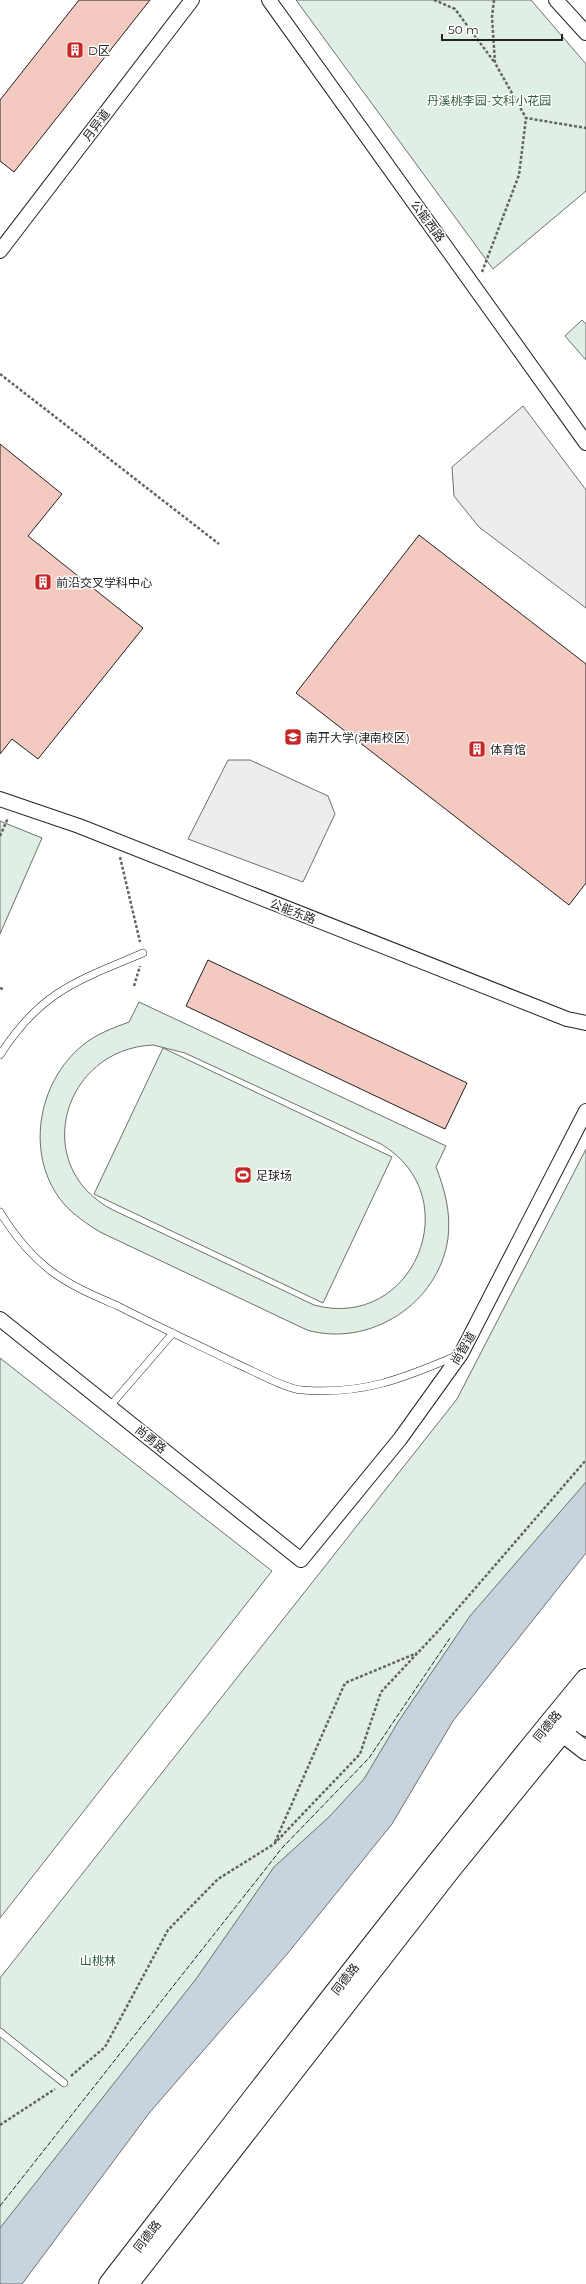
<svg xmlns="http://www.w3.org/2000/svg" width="586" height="2284" viewBox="0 0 586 2284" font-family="Montserrat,'Noto Sans SC',sans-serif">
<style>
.green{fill:#e0efe3;stroke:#6f6f6f;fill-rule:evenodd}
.parking{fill:#ededed;stroke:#6f6f6f}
.water{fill:#c7d3dd;stroke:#6f6f6f}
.building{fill:#f3c9c0;stroke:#222}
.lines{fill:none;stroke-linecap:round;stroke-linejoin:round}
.service-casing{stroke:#222;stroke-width:8}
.minor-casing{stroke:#222;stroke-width:16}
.tertiary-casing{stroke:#222;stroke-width:20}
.secondary-casing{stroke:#222;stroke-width:22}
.path{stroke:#646464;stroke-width:2.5;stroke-dasharray:3 2;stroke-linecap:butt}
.service{stroke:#fff;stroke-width:7}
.minor{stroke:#fff;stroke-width:14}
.tertiary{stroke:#fff;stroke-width:18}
.secondary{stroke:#fff;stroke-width:20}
.fence{stroke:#222;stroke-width:1;stroke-dasharray:5 2;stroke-linecap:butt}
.labels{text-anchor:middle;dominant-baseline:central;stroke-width:3;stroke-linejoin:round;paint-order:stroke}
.poi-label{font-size:12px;fill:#222;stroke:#fff;text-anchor:start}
.park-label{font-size:12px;fill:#2f5e38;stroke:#fff}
.street-label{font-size:12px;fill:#222;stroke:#fff}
</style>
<rect width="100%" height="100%" fill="#fff"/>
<g class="green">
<path d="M296 0H531L586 64V191L493 269Z"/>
<path d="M582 320 586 324V360L565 336Z"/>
<path d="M0 821 42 838 0 934Z"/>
<path d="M139 1002 446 1146 436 1167C445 1190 451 1213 448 1238 439 1304 369 1348 307 1330L100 1232C87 1224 74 1215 64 1204 24 1157 37 1082 83 1045 96 1034 113 1028 129 1022ZM153 1045 185 1053 381 1144C470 1197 413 1332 314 1305L113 1210C29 1167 62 1049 153 1045Z"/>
<path d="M163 1048 392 1157 323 1303 94 1194Z"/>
<path d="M586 1149V1505L0 2238V1978L457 1399Z"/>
<path d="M0 1358 272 1571 0 1918Z"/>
</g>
<g class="parking">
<path d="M523 406 586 490V608L479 527 454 496 452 467Z"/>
<path d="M228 760H250L328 796 335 814 303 882 188 839Z"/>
</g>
<path class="water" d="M586 1482V1553L453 1721 392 1824 288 1953 150 2112 22 2284H0V2228L196 1979 274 1867 329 1817 364 1779 398 1722 470 1616Z"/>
<g class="building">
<path d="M79 0H150L14 172 0 161V100Z"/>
<path d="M0 444 62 494 28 536 143 628 38 759 12 739 0 754Z"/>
<path d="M419 535 586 664V883L569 905 296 693Z"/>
<path d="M208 960 467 1083 445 1129 186 1006Z"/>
</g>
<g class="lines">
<g class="service-casing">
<g id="service">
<path d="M0 1055C41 991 77 981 143 953"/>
<path d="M0 1212C14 1235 29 1254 51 1271 71 1286 95 1296 118 1306 157 1326 196 1344 235 1363 252 1370 285 1389 302 1390 362 1395 402 1379 456 1356"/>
<path d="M110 1406 173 1333"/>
<path d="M0 2032 64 2083"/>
</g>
</g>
<g class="minor-casing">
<g id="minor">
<path d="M269 0 586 443"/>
<path d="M556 0 586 33"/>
<path d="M0 251 192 0"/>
<path d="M0 799 79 826 567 1019 586 1023"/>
<path d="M0 1319 301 1560 400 1439 461 1354 586 1111"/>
</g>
</g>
<g class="tertiary-casing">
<g id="tertiary">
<path d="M563 1709 586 1727"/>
<path d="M550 1723 586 1751"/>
</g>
</g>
<g class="secondary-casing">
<g id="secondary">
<path d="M109 2284C266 2081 422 1877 586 1679"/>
<path d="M128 2284 451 1869 586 1703"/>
</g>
</g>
<g class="path">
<path d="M434 0 455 9 495 63"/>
<path d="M494 0 492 17 495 63 526 118 586 128"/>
<path d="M482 272 519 175 526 118"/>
<path d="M0 374 219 544"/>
<path d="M0 836 8 818"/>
<path d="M120 857 140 942"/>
<path d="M134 986 140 966"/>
<path d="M0 988 3 989"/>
<path d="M275 1842 345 1683 417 1653"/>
<path d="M71 2076 105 2047 168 1930 218 1879 274 1844 360 1754 381 1692 440 1629 586 1460"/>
<path d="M0 2125 55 2089"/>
</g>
<use href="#service" class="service"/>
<use href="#minor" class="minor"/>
<use href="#tertiary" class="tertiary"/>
<use href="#secondary" class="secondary"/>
<path class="fence" d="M0 2206 282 1848 369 1758 450 1638"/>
</g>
<defs>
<g id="building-square" transform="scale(0.9)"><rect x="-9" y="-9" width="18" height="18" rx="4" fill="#c62828" stroke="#fff"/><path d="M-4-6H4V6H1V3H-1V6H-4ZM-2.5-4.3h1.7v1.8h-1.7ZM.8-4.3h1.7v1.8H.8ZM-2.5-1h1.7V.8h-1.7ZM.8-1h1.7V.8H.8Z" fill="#fff"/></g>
<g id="university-square" transform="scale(0.9)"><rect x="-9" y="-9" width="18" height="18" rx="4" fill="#c62828" stroke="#fff"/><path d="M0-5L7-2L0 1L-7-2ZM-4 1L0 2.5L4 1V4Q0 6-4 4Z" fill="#fff"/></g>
<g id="stadium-square" transform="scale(0.9)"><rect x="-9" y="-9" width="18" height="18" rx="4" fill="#c62828" stroke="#fff"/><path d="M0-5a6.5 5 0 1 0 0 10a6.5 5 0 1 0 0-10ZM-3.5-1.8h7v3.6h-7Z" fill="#fff"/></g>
</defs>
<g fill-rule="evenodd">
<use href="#building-square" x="75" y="50"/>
<use href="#building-square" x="43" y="582"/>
<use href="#university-square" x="293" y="737"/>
<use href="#building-square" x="477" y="749"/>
<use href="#stadium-square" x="243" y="1175"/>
</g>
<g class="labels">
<g class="poi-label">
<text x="88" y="50">D区</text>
<text x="56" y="582">前沿交叉学科中心</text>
<text x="306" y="737">南开大学(津南校区)</text>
<text x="490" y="749">体育馆</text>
<text x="256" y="1175">足球场</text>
</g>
<g class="park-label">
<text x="489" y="100">丹溪桃李园-文科小花园</text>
<text x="98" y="1960">山桃林</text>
</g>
<g class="street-label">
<text transform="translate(96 125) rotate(-53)">月异道</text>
<text transform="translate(428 221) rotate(54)">公能西路</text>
<text transform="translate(293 911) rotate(21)">公能东路</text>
<text transform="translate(463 1348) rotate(-59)">尚智道</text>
<text transform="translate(151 1439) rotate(39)">尚勇路</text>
<text transform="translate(547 1726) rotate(-50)">同德路</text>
<text transform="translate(345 1979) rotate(-52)">同德路</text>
<text transform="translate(147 2236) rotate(-52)">同德路</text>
</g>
</g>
<path d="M442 34v6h120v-6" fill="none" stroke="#222222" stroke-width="2"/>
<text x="448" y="34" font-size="12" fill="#222222" stroke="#ffffff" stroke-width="3" paint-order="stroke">50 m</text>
</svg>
